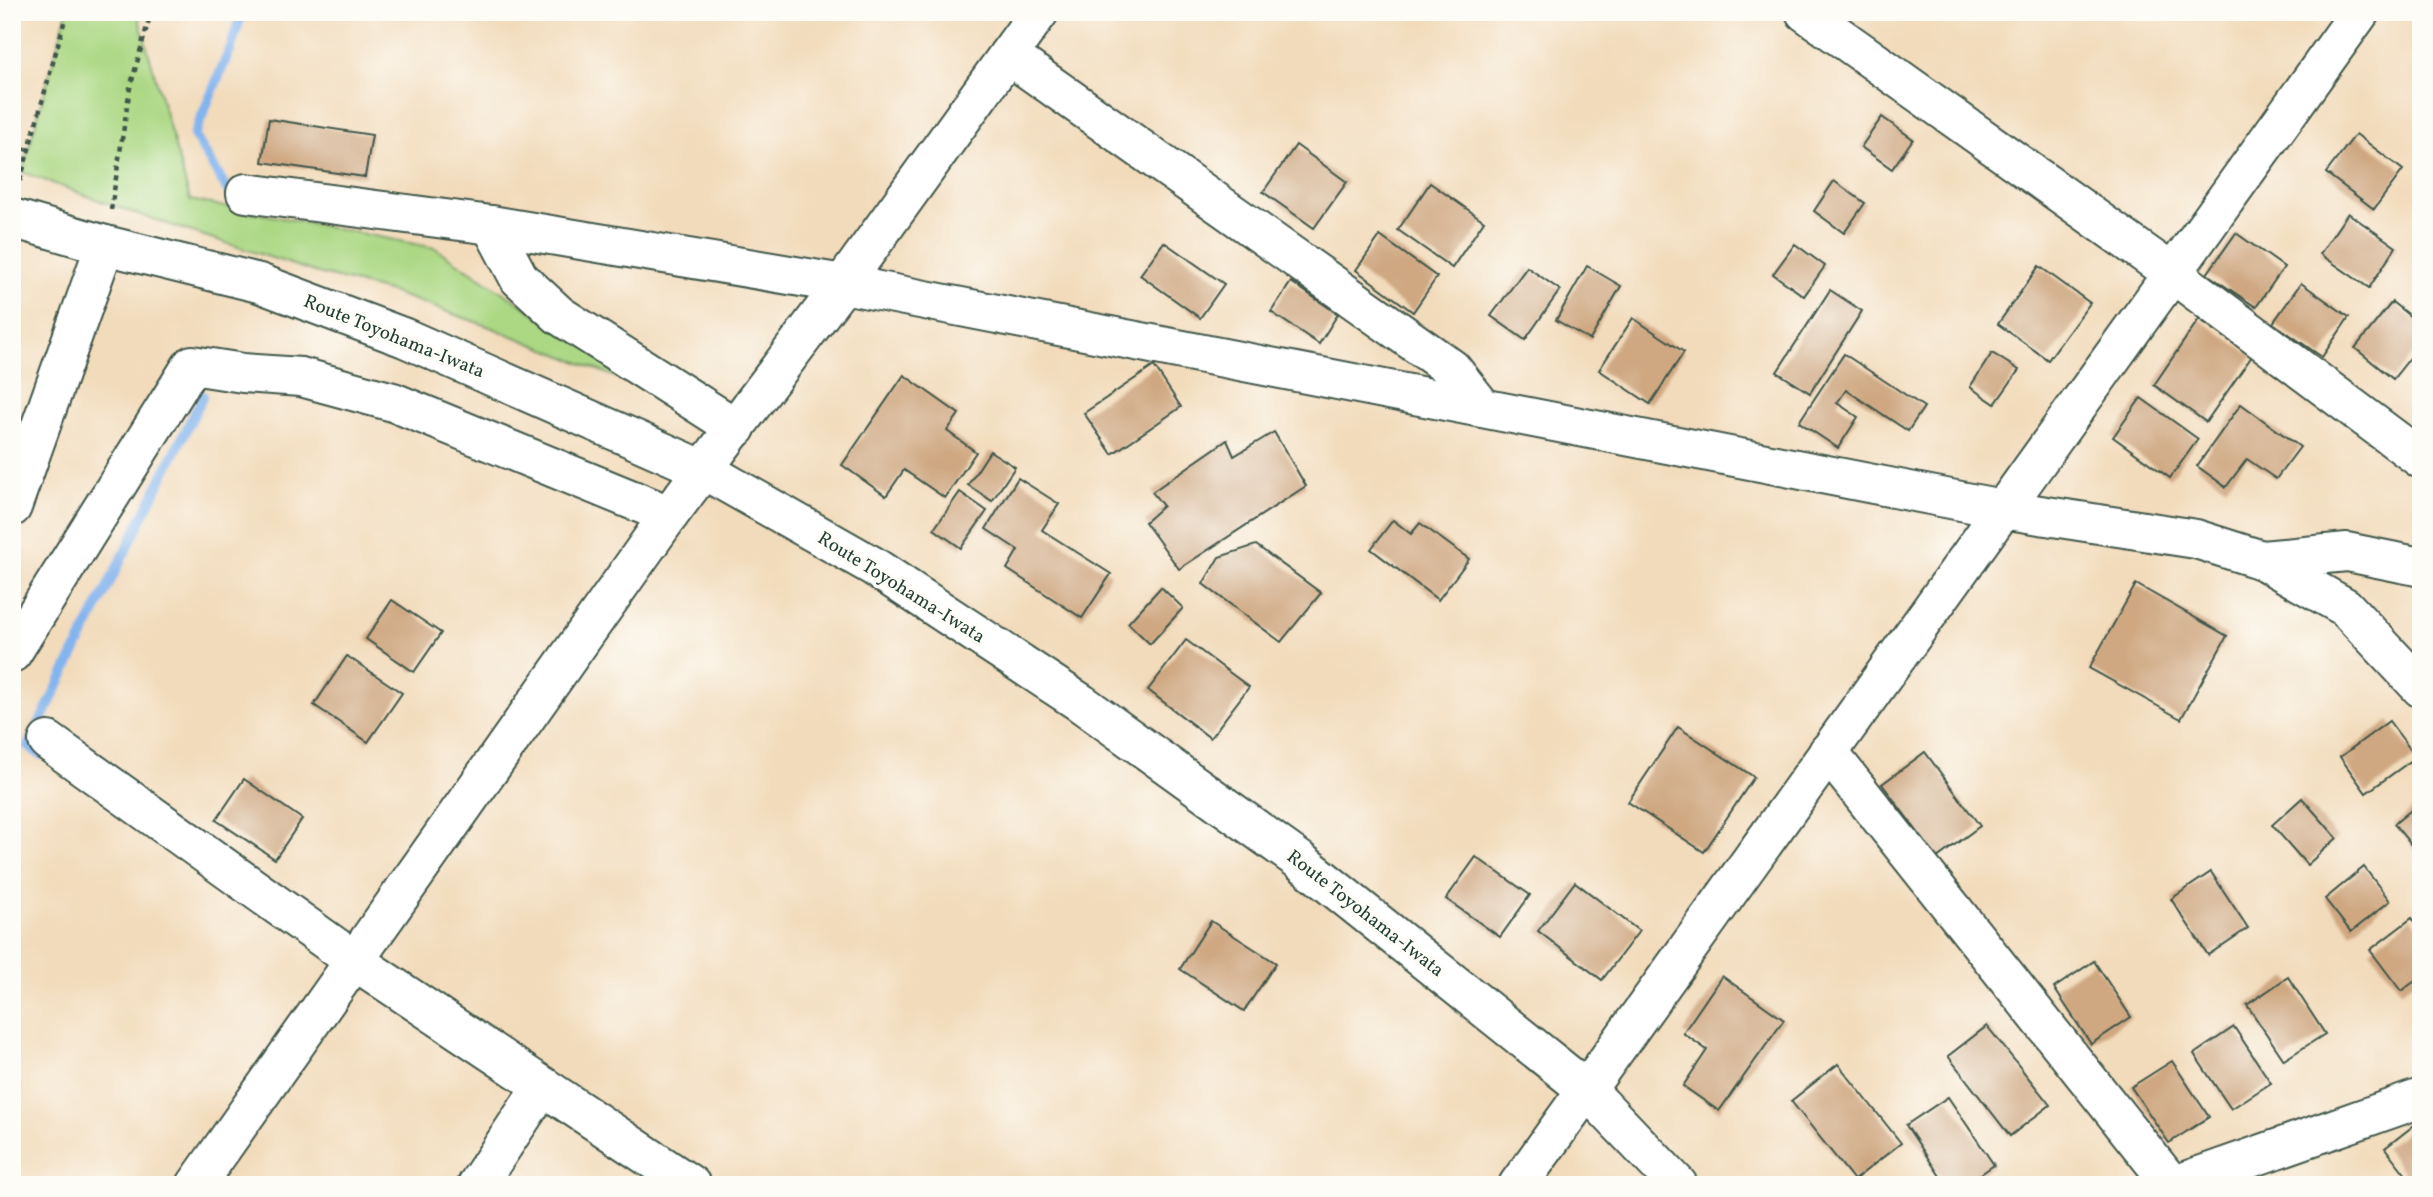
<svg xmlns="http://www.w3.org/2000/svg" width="2433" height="1197" viewBox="0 0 2433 1197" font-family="Vollkorn,serif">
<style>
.green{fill:#acd884;stroke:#668a5c;stroke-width:2}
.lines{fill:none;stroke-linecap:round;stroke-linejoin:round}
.stream{stroke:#82b4ee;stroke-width:10}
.building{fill:#cfa882}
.street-casing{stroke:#3f5548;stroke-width:42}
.secondary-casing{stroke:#3f5548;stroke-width:42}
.path{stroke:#3f5548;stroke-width:4.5;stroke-dasharray:5 5;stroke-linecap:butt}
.street{stroke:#fff;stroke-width:38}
.secondary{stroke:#fff;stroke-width:38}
.labels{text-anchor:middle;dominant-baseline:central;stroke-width:7;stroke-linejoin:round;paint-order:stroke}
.street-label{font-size:19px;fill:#1f3d34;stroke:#fdfcf7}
</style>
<rect width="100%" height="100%" fill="#fdfcf7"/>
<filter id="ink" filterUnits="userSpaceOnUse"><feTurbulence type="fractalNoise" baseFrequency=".0143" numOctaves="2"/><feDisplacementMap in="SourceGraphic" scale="14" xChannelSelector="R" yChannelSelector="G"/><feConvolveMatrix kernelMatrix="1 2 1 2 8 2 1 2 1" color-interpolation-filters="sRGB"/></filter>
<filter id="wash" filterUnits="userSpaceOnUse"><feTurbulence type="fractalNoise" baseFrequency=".00686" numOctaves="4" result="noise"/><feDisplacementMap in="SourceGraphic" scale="28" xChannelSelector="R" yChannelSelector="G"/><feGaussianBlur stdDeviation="1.57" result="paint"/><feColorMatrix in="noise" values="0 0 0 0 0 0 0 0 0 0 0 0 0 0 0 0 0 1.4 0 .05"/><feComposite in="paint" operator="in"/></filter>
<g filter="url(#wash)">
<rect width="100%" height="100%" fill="#f2dbbb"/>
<path class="green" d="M67 12H137L190 200 435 248 656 393 490 327 391 292 318 273 131 212 22 172Z"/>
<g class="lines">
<g class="stream">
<path d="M230 194 194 135 231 47 242 12"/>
<path d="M41 755 28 746 203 396"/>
</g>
</g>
<g id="blocks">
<g class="building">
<path d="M1882 117 1913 139 1892 169 1861 147Z"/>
<path d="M269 119 372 135 365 177 262 162Z"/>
<path d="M2356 134 2403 170 2374 209 2326 173Z"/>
<path d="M1296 145 1347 182 1314 228 1263 192Z"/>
<path d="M1834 181 1865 203 1844 233 1814 211Z"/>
<path d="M1430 183 1484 221 1452 268 1398 230Z"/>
<path d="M2348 213 2396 247 2369 288 2320 254Z"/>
<path d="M2236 233 2284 267 2256 307 2207 274Z"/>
<path d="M1380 236 1437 277 1413 312 1356 270Z"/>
<path d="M1164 242 1224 284 1200 318 1140 275Z"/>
<path d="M1795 244 1825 266 1804 296 1773 274Z"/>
<path d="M1587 266 1621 286 1590 340 1556 320Z"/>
<path d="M2039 266 2090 303 2048 360 1998 324Z"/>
<path d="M1527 267 1560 290 1525 340 1491 316Z"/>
<path d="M1291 282 1338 314 1319 344 1271 312Z"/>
<path d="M2301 283 2349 317 2322 357 2273 323Z"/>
<path d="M1830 290 1862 311 1810 393 1777 372Z"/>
<path d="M2392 302 2421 325V344L2393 379 2355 348Z"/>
<path d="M1633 318 1684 352 1650 404 1599 370Z"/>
<path d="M2199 319 2252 356 2206 422 2154 385Z"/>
<path d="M1992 353 2019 370 1995 404 1970 387Z"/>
<path d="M1844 354 1924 407 1908 431 1846 390 1837 403 1858 417 1838 448 1799 422Z"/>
<path d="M1154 366 1181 407 1112 454 1084 413Z"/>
<path d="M904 375 959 414 947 431 976 452 945 498 904 470 886 496 842 465Z"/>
<path d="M2141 398 2198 439 2170 478 2113 437Z"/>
<path d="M2241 404 2300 447 2276 479 2247 459 2226 487 2197 466Z"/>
<path d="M1274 432 1306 486 1179 569 1145 522 1163 506 1152 492 1227 440 1234 456Z"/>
<path d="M990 451 1015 467 992 501 968 485Z"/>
<path d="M1018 478 1059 504 1042 530 1111 574 1082 618 1007 569 1018 550 986 529Z"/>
<path d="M960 492 987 511 961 548 934 529Z"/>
<path d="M1393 520 1411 534 1420 523 1469 559 1438 600 1371 549Z"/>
<path d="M1256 545 1321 593 1281 642 1203 584 1219 557Z"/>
<path d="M2136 584 2227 636 2181 719 2089 668Z"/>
<path d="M1161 587 1183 608 1150 644 1128 623Z"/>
<path d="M392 600 441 633 414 672 366 639Z"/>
<path d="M1186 640 1249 687 1210 738 1148 690Z"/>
<path d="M347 656 402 693 368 742 314 705Z"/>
<path d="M2389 721 2416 757 2366 793 2340 757Z"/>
<path d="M1678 727 1754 777 1704 852 1628 802Z"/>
<path d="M1925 752 1980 826 1937 858 1882 784Z"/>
<path d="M244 779 302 819 275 859 216 820Z"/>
<path d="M2302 798 2337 838 2307 865 2272 825Z"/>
<path d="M2421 802V857L2394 824Z"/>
<path d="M1476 857 1530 895 1500 937 1446 899Z"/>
<path d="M2364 867 2390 901 2351 932 2325 899Z"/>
<path d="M2211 872 2248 928 2208 955 2171 899Z"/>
<path d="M1575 882 1639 931 1602 980 1538 931Z"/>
<path d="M2412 918 2421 929V977L2401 991 2370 950Z"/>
<path d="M1211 921 1276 963 1244 1011 1180 969Z"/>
<path d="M2094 961 2131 1017 2091 1044 2054 988Z"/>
<path d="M1722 976 1784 1020 1719 1111 1683 1086 1707 1050 1683 1033Z"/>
<path d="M2288 977 2325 1034 2284 1060 2247 1005Z"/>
<path d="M1987 1026 2050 1105 2010 1136 1948 1056Z"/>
<path d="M2234 1027 2271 1083 2231 1109 2194 1054Z"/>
<path d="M2172 1061 2209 1117 2169 1143 2131 1087Z"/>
<path d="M1838 1064 1901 1143 1854 1180 1791 1101Z"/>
<path d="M1948 1097 1994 1165 1965 1185H1946L1906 1125Z"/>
<path d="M2417 1123 2421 1128V1184L2414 1185 2385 1148Z"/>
</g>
</g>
</g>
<g filter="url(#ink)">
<use href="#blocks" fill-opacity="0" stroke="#3f5548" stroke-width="2"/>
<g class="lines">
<g class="street-casing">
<g id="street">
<path d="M1805 12 2172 273 2421 459"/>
<path d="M1008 55 1452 369 1483 408"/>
<path d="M491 225 519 278 559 315 736 428"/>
<path d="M12 507 105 245"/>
<path d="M2262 560 2347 552 2421 567"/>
<path d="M12 653 192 365 243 373 301 377 393 402 669 515"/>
<path d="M48 741 355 961 691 1185"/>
<path d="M1828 752 2172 1185"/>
<path d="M196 1185 669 515 843 284 1039 12"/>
<path d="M477 1185 542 1087"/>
<path d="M2174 1185 2421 1098"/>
</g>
</g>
<g class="secondary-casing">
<g id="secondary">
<path d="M246 193 491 225 843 284 2002 509 2196 539 2262 560 2345 607 2421 688"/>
<path d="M12 218 105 245 259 283 405 338 704 470 873 566 1081 703 1299 860 1587 1090 1678 1185"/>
<path d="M1518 1185 2360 12"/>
</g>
</g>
<g class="path">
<path d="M12 145 29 150"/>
<path d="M20 181 67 12"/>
<path d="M111 210 130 88 151 12"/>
</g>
<use href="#street" class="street"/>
<use href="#secondary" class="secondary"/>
</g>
</g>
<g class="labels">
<g class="street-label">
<text transform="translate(394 337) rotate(22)">Route Toyohama-Iwata</text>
<text transform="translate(901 588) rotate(32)">Route Toyohama-Iwata</text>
<text transform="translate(1365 914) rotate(38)">Route Toyohama-Iwata</text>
</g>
</g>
<rect width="2433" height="1197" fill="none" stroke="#fdfcf7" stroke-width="42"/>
</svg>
